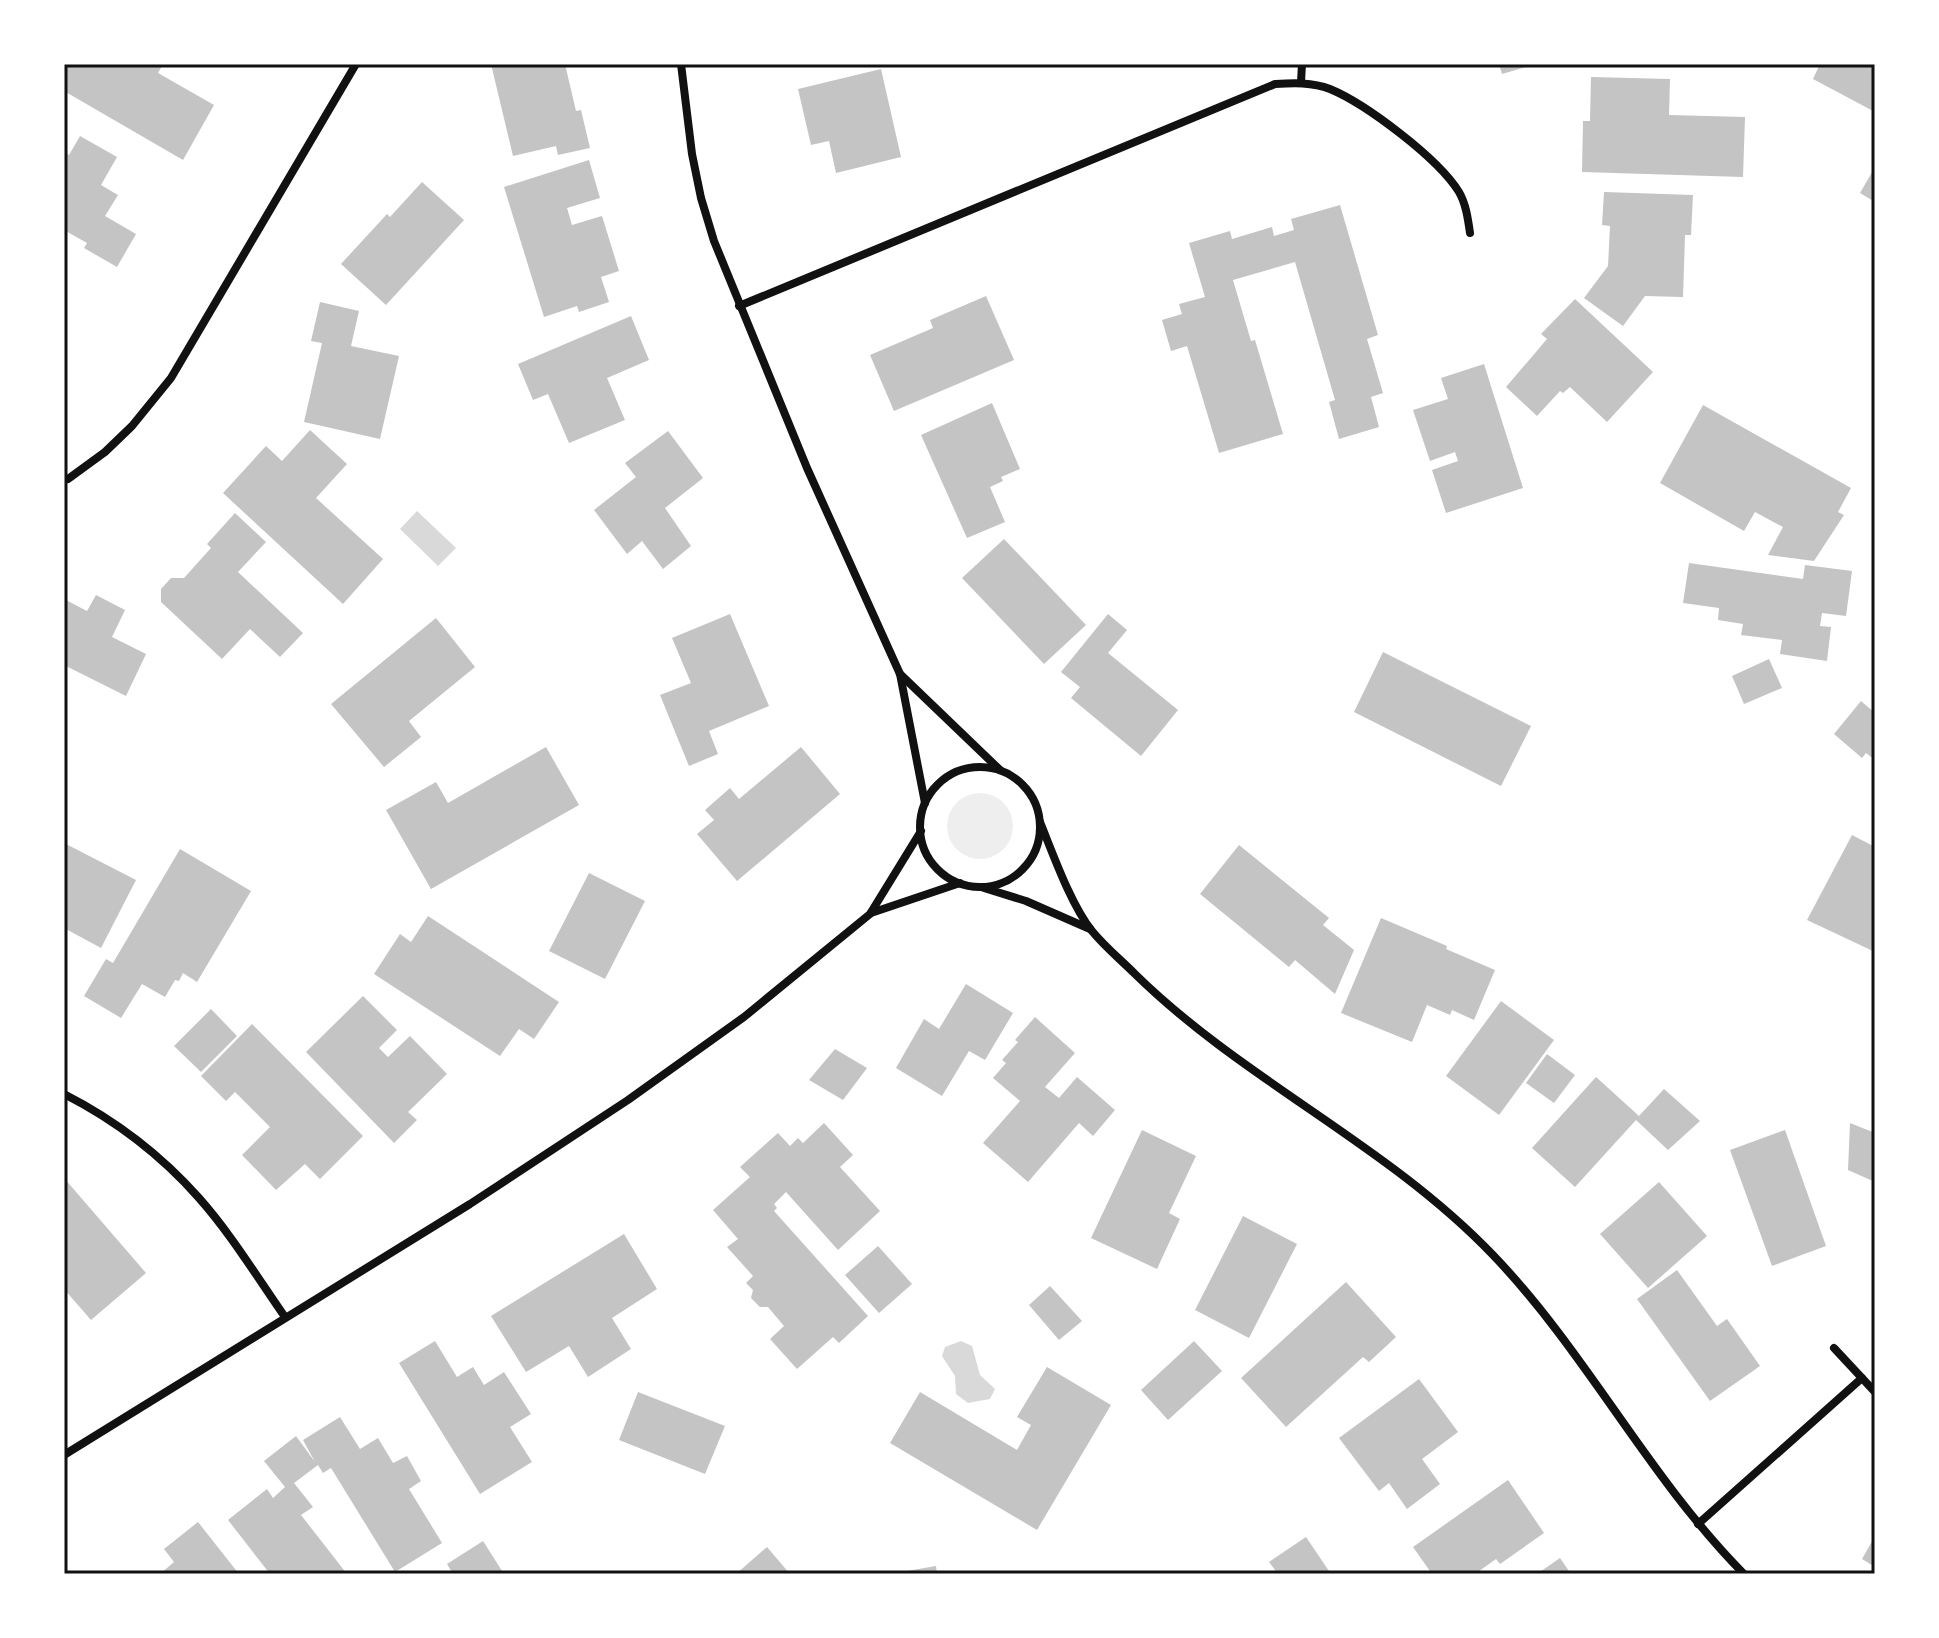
<svg xmlns="http://www.w3.org/2000/svg" width="1939" height="1638" viewBox="0 0 1939 1638" font-family="'Times New Roman',serif">
<style>
.green{fill:#eee}
.water{fill:#d9d9d9}
.building{fill:#c4c4c4}
.lines{fill:none;stroke-linecap:round;stroke-linejoin:round}
.minor{stroke:#111;stroke-width:8}
.neatline{fill:none;stroke:#111;stroke-width:3}
</style>
<rect width="100%" height="100%" fill="#fff"/>
<circle class="green" cx="980" cy="826" r="33"/>
<g class="water">
<path d="M417 511 456 548 438 566 400 529Z"/>
<path d="M961 1341 972 1346 980 1375 995 1389 990 1399 968 1403 956 1394 955 1376 942 1356 945 1347Z"/>
</g>
<g class="building">
<path d="M64 64H163L158 73 214 105 183 160 64 91Z"/>
<path d="M491 64H565L576 111 581 110 590 148 558 155 556 146 513 156Z"/>
<path d="M1499 64H1533V65L1502 74Z"/>
<path d="M1820 64H1875V112L1813 79Z"/>
<path d="M881 69 901 157 836 173 829 141 811 145 798 89Z"/>
<path d="M1591 77 1670 79 1669 115 1745 117 1743 177 1582 172 1583 121H1590Z"/>
<path d="M80 136 117 157 101 185 118 195 105 216 136 234 117 267 84 248 87 243 64 230V152L69 155Z"/>
<path d="M589 160 600 198 567 208 572 225 602 216 619 271 601 277 609 302 579 312 577 306 544 317 504 187Z"/>
<path d="M1875 167V202L1860 193Z"/>
<path d="M422 182 464 220 386 305 341 264 387 214 390 217Z"/>
<path d="M1604 192 1693 195 1691 235H1685L1683 297 1645 296 1623 326 1584 298 1608 266 1610 226 1602 225Z"/>
<path d="M1340 205 1378 335 1367 339 1383 393 1371 397 1379 427 1339 439 1329 402 1335 400 1295 262 1233 280 1251 341 1255 340 1283 434 1219 453 1187 346 1171 351 1162 320 1182 314 1179 304 1205 297 1189 243 1230 231 1232 239 1272 227 1274 236 1294 230 1291 219Z"/>
<path d="M986 296 1014 360 894 411 870 355 933 328 930 320Z"/>
<path d="M1575 299 1653 372 1607 422 1570 387 1563 393 1560 391 1537 416 1506 387 1547 339 1541 334Z"/>
<path d="M320 302 359 311 351 346 399 356 380 439 304 422 322 343 311 341Z"/>
<path d="M631 316 649 360 607 378 625 420 569 443 548 394 533 400 518 364Z"/>
<path d="M1484 364 1523 488 1446 513 1432 470 1458 461 1455 452 1430 461 1413 410 1448 399 1441 378Z"/>
<path d="M992 403 1020 469 1001 477 1003 481 990 487 1005 522 967 538 921 435Z"/>
<path d="M1703 405 1851 488 1838 512 1844 515 1814 561 1768 555 1783 527 1755 512 1744 531 1660 483Z"/>
<path d="M310 430 347 464 316 498 383 559 343 604 223 493 266 446 282 461Z"/>
<path d="M668 431 703 478 665 508 691 546 663 569 642 541 627 554 594 510 636 477 625 463Z"/>
<path d="M235 513 266 542 238 572 303 633 280 657 250 629 222 659 161 602V589L171 578H184L211 548 207 544Z"/>
<path d="M1004 539 1086 625 1044 664 962 578Z"/>
<path d="M1689 563 1803 579 1805 565 1852 571 1846 616 1822 613 1820 626 1831 627 1827 661 1780 654 1782 640 1741 635 1743 624 1718 620 1719 608 1683 603Z"/>
<path d="M96 595 125 610 112 637 146 654 126 696 64 665V599L87 611Z"/>
<path d="M730 614 769 706 709 731 718 754 689 766 660 695 691 683 672 638Z"/>
<path d="M1108 614 1127 630 1108 653 1178 710 1141 756 1071 698 1080 687 1061 672Z"/>
<path d="M436 618 475 667 409 721 421 737 384 767 331 704Z"/>
<path d="M1383 652 1531 726 1501 786 1354 712Z"/>
<path d="M1769 659 1782 688 1744 704 1732 676Z"/>
<path d="M1861 701 1875 713V760L1866 753 1862 758 1834 734Z"/>
<path d="M546 747 579 805 431 889 386 810 436 782 448 803Z"/>
<path d="M801 747 840 794 737 881 697 834 714 820 705 810 730 788 739 799Z"/>
<path d="M1852 835 1875 847V952L1807 920Z"/>
<path d="M64 843 136 880 101 948 64 928Z"/>
<path d="M1239 845 1329 918 1323 925 1354 950 1335 994 1295 960 1289 967 1200 894Z"/>
<path d="M180 849 251 891 197 982 183 973 179 981 175 980 165 997 142 984 121 1018 84 996 106 959 113 963Z"/>
<path d="M589 873 645 901 605 979 549 951Z"/>
<path d="M428 916 559 1002 534 1039 519 1029 500 1056 374 974 400 934 411 942Z"/>
<path d="M1381 918 1447 946 1446 949 1495 970 1474 1020 1452 1010 1450 1015 1427 1005 1412 1042 1341 1013Z"/>
<path d="M966 984 1013 1013 985 1060 969 1051 942 1096 896 1068 924 1019 939 1029Z"/>
<path d="M363 996 397 1030 379 1048 388 1057 410 1036 447 1074 408 1112 417 1120 394 1143 306 1052Z"/>
<path d="M1501 1001 1554 1040 1499 1115 1446 1076Z"/>
<path d="M211 1009 237 1036 201 1072 174 1046Z"/>
<path d="M1035 1017 1075 1053 1045 1087 1059 1098 1077 1077 1115 1110 1093 1136 1079 1123 1028 1182 983 1143 1020 1101 993 1078 1006 1063 1002 1060 1018 1042 1015 1040Z"/>
<path d="M252 1024 363 1136 320 1179 305 1164 276 1190 242 1155 270 1127 235 1092 226 1101 201 1076Z"/>
<path d="M835 1049 867 1068 843 1100 809 1080Z"/>
<path d="M1547 1054 1575 1075 1554 1103 1526 1083Z"/>
<path d="M1596 1077 1639 1116 1664 1089 1700 1121 1668 1150 1636 1120 1575 1187 1532 1148Z"/>
<path d="M824 1123 853 1155 840 1167 880 1211 838 1250 786 1192 774 1204 777 1208 774 1211 868 1316 839 1343 833 1337 797 1369 770 1339 784 1326 768 1307H760L751 1298 753 1290 746 1283 753 1276 727 1247 738 1239 713 1210 750 1177 740 1167 778 1133 790 1146 798 1138 803 1143Z"/>
<path d="M1850 1123 1875 1133V1182L1848 1170Z"/>
<path d="M1142 1130 1196 1156 1169 1213 1180 1219 1157 1269 1091 1238Z"/>
<path d="M1785 1130 1826 1246 1772 1266 1730 1150Z"/>
<path d="M64 1178 146 1273 91 1320 64 1289Z"/>
<path d="M1659 1182 1707 1236 1648 1288 1600 1234Z"/>
<path d="M1243 1216 1297 1244 1249 1338 1195 1310Z"/>
<path d="M624 1234 657 1289 612 1318 631 1349 588 1377 569 1346 526 1372 491 1316Z"/>
<path d="M878 1246 912 1284 879 1313 845 1275Z"/>
<path d="M1677 1270 1717 1326 1727 1319 1760 1366 1710 1401 1637 1299Z"/>
<path d="M1346 1282 1396 1337 1369 1362 1363 1357 1286 1427 1241 1378Z"/>
<path d="M1050 1286 1082 1321 1059 1340 1029 1305Z"/>
<path d="M435 1341 457 1377 473 1367 484 1385 504 1372 531 1414 510 1427 532 1462 480 1494 399 1363Z"/>
<path d="M1194 1341 1222 1371 1168 1420 1141 1390Z"/>
<path d="M1047 1367 1111 1405 1037 1530 890 1443 920 1392 1017 1450 1031 1425 1017 1417Z"/>
<path d="M1419 1379 1458 1432 1422 1459 1440 1484 1407 1509 1389 1483 1379 1491 1339 1438Z"/>
<path d="M638 1392 725 1426 705 1474 619 1440Z"/>
<path d="M340 1417 360 1449 378 1438 393 1463 407 1456 421 1481 409 1489 442 1543 395 1572 331 1468 323 1473 318 1465 294 1483 313 1507 301 1515 347 1574H270L228 1520 267 1489 273 1498 285 1487 264 1461 296 1436 315 1462 303 1440Z"/>
<path d="M1508 1480 1544 1533 1500 1564 1496 1559 1475 1574H1432L1413 1547Z"/>
<path d="M198 1522 239 1574H160L174 1562 164 1549Z"/>
<path d="M1875 1536V1567L1862 1559Z"/>
<path d="M1306 1537 1331 1574H1278L1269 1562Z"/>
<path d="M483 1541 504 1574H453L447 1564Z"/>
<path d="M767 1547 790 1574H736Z"/>
<path d="M1560 1558 1571 1574H1537Z"/>
<path d="M936 1566 937 1574H901V1572Z"/>
</g>
<g class="lines">
<g class="minor">
<path d="M681 64 692 154 701 198 714 241 807 468 900 674 925 803"/>
<path d="M1301 82 1302 64"/>
<path d="M739 306 1275 84C1293 83 1312 82 1330 89 1366 104 1438 158 1459 192 1466 204 1468 219 1470 233"/>
<path d="M68 479 105 452 132 426 171 378 356 64"/>
<path d="M900 674 1000 770"/>
<circle cx="980" cy="827" r="60"/>
<path d="M1040 822C1053 854 1071 905 1092 931 1105 947 1121 960 1135 974 1244 1081 1387 1144 1493 1255 1587 1353 1648 1477 1744 1574"/>
<path d="M984 888 1026 901 1090 929"/>
<path d="M871 913 960 883"/>
<path d="M64 1094C115 1120 161 1155 199 1198 231 1234 257 1277 285 1317"/>
<path d="M1834 1348 1875 1392"/>
<path d="M64 1455 470 1204 628 1100 744 1017 870 914 921 831"/>
<path d="M1698 1524 1862 1378"/>
</g>
</g>
<rect width="1939" height="1638" fill="none" stroke="#ffffff" stroke-width="132"/>
<rect x="66" y="66" width="1807" height="1506" class="neatline"/>
</svg>
